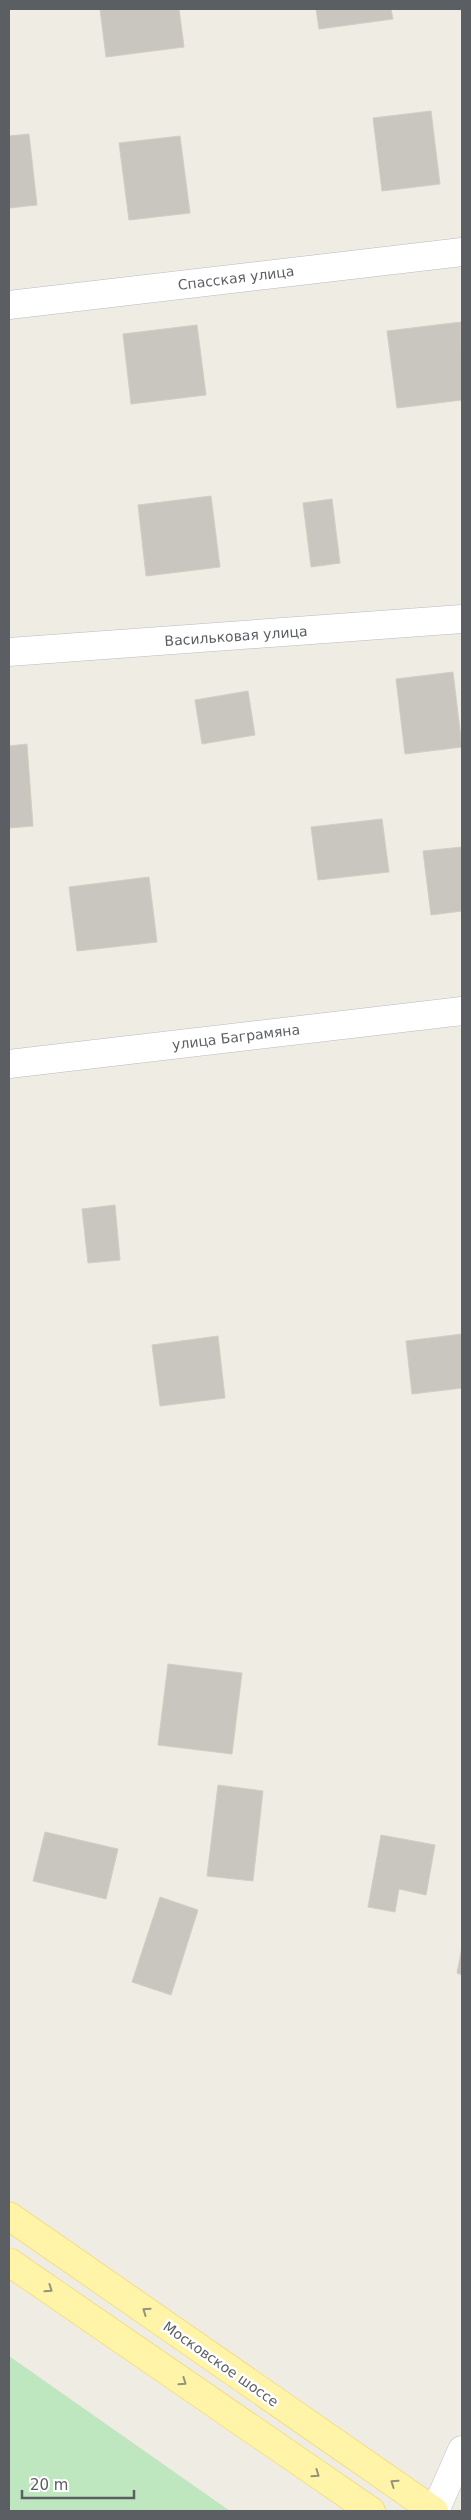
<svg xmlns="http://www.w3.org/2000/svg" width="471" height="2520" viewBox="0 0 471 2520" font-family="'DejaVu Sans',sans-serif">
<style>
.green{fill:#bee7bf}
.building{fill:#c9c6c0;stroke:#d3cec1}
.lines{fill:none;stroke-linecap:round;stroke-linejoin:round}
.street-casing{stroke:#b8bbc0;stroke-width:29}
.primary-casing{stroke:#f7cf53;stroke-width:29}
.street{stroke:#fff;stroke-width:28}
.primary{stroke:#fff4a7;stroke-width:28}
.oneway{stroke:#94937b}
.labels{text-anchor:middle;dominant-baseline:central;stroke-width:5;stroke-linejoin:round;paint-order:stroke}
.street-label{font-size:14px;fill:#5b5f64;stroke:#fff}
</style>
<rect width="100%" height="100%" fill="#eeece3"/>
<path class="green" d="M9 2356 230 2511H9Z"/>
<g class="building">
<path d="M100 9H179L184 47 106 57Z"/>
<path d="M316 9H391L393 19 319 29Z"/>
<path d="M431 111 440 184 382 191 373 118Z"/>
<path d="M29 134 37 205 9 208V136Z"/>
<path d="M180 136 190 213 129 220 119 143Z"/>
<path d="M461 322 462 400 397 408 387 331Z"/>
<path d="M197 325 206 395 131 404 123 334Z"/>
<path d="M211 496 220 567 146 576 138 505Z"/>
<path d="M332 499 340 563 311 567 303 503Z"/>
<path d="M453 672 462 747 405 754 396 679Z"/>
<path d="M248 691 255 735 202 744 195 700Z"/>
<path d="M27 744 33 826 9 828V746Z"/>
<path d="M382 819 389 872 318 880 311 827Z"/>
<path d="M462 847V911L431 915 423 851Z"/>
<path d="M149 877 157 942 77 951 69 887Z"/>
<path d="M115 1205 120 1260 88 1263 82 1209Z"/>
<path d="M462 1334V1388L412 1394 406 1341Z"/>
<path d="M218 1336 225 1398 160 1406 152 1345Z"/>
<path d="M168 1664 242 1673 232 1754 158 1745Z"/>
<path d="M218 1785 263 1791 253 1881 207 1876Z"/>
<path d="M45 1832 118 1849 106 1899 33 1881Z"/>
<path d="M381 1835 435 1845 426 1895 399 1889 395 1912 368 1907Z"/>
<path d="M160 1897 198 1910 171 1995 132 1982Z"/>
<path d="M462 1947V1975L457 1973Z"/>
</g>
<g class="lines">
<g class="street-casing">
<g id="street">
<path d="M9 305 462 252"/>
<path d="M9 652 462 619"/>
<path d="M9 1064 462 1011"/>
<path d="M435 2511 462 2450"/>
</g>
</g>
<g class="primary-casing">
<g id="primary">
<path d="M9 2216 434 2511"/>
<path d="M9 2262 371 2511"/>
</g>
</g>
<use href="#street" class="street"/>
<use href="#primary" class="primary"/>
</g>
<defs><path id="oneway-chevron" d="M-2-3.5L2.5 0L-2 3.5" fill="none" stroke-width="1.6" stroke-linecap="round" stroke-linejoin="round" transform="scale(1.25)"/></defs>
<g class="oneway">
<use href="#oneway-chevron" transform="translate(49 2289) rotate(35)"/>
<use href="#oneway-chevron" transform="translate(146 2311) rotate(-145)"/>
<use href="#oneway-chevron" transform="translate(183 2382) rotate(35)"/>
<use href="#oneway-chevron" transform="translate(316 2474) rotate(35)"/>
<use href="#oneway-chevron" transform="translate(394 2483) rotate(-145)"/>
</g>
<g class="labels">
<g class="street-label">
<text transform="translate(236 278) rotate(-7)">Спасская улица</text>
<text transform="translate(236 636) rotate(-4)">Васильковая улица</text>
<text transform="translate(236 1037) rotate(-7)">улица Баграмяна</text>
<text transform="translate(221 2364) rotate(35)">Московское шоссе</text>
</g>
</g>
<rect width="471" height="2520" fill="none" stroke="#5b5f64" stroke-width="20"/>
<path d="M22 2490v8h112v-8" fill="none" stroke="#5b5f64" stroke-width="2.5"/>
<text x="30" y="2490" font-size="15" fill="#5b5f64" stroke="#ffffff" stroke-width="4" paint-order="stroke">20 m</text>
</svg>
